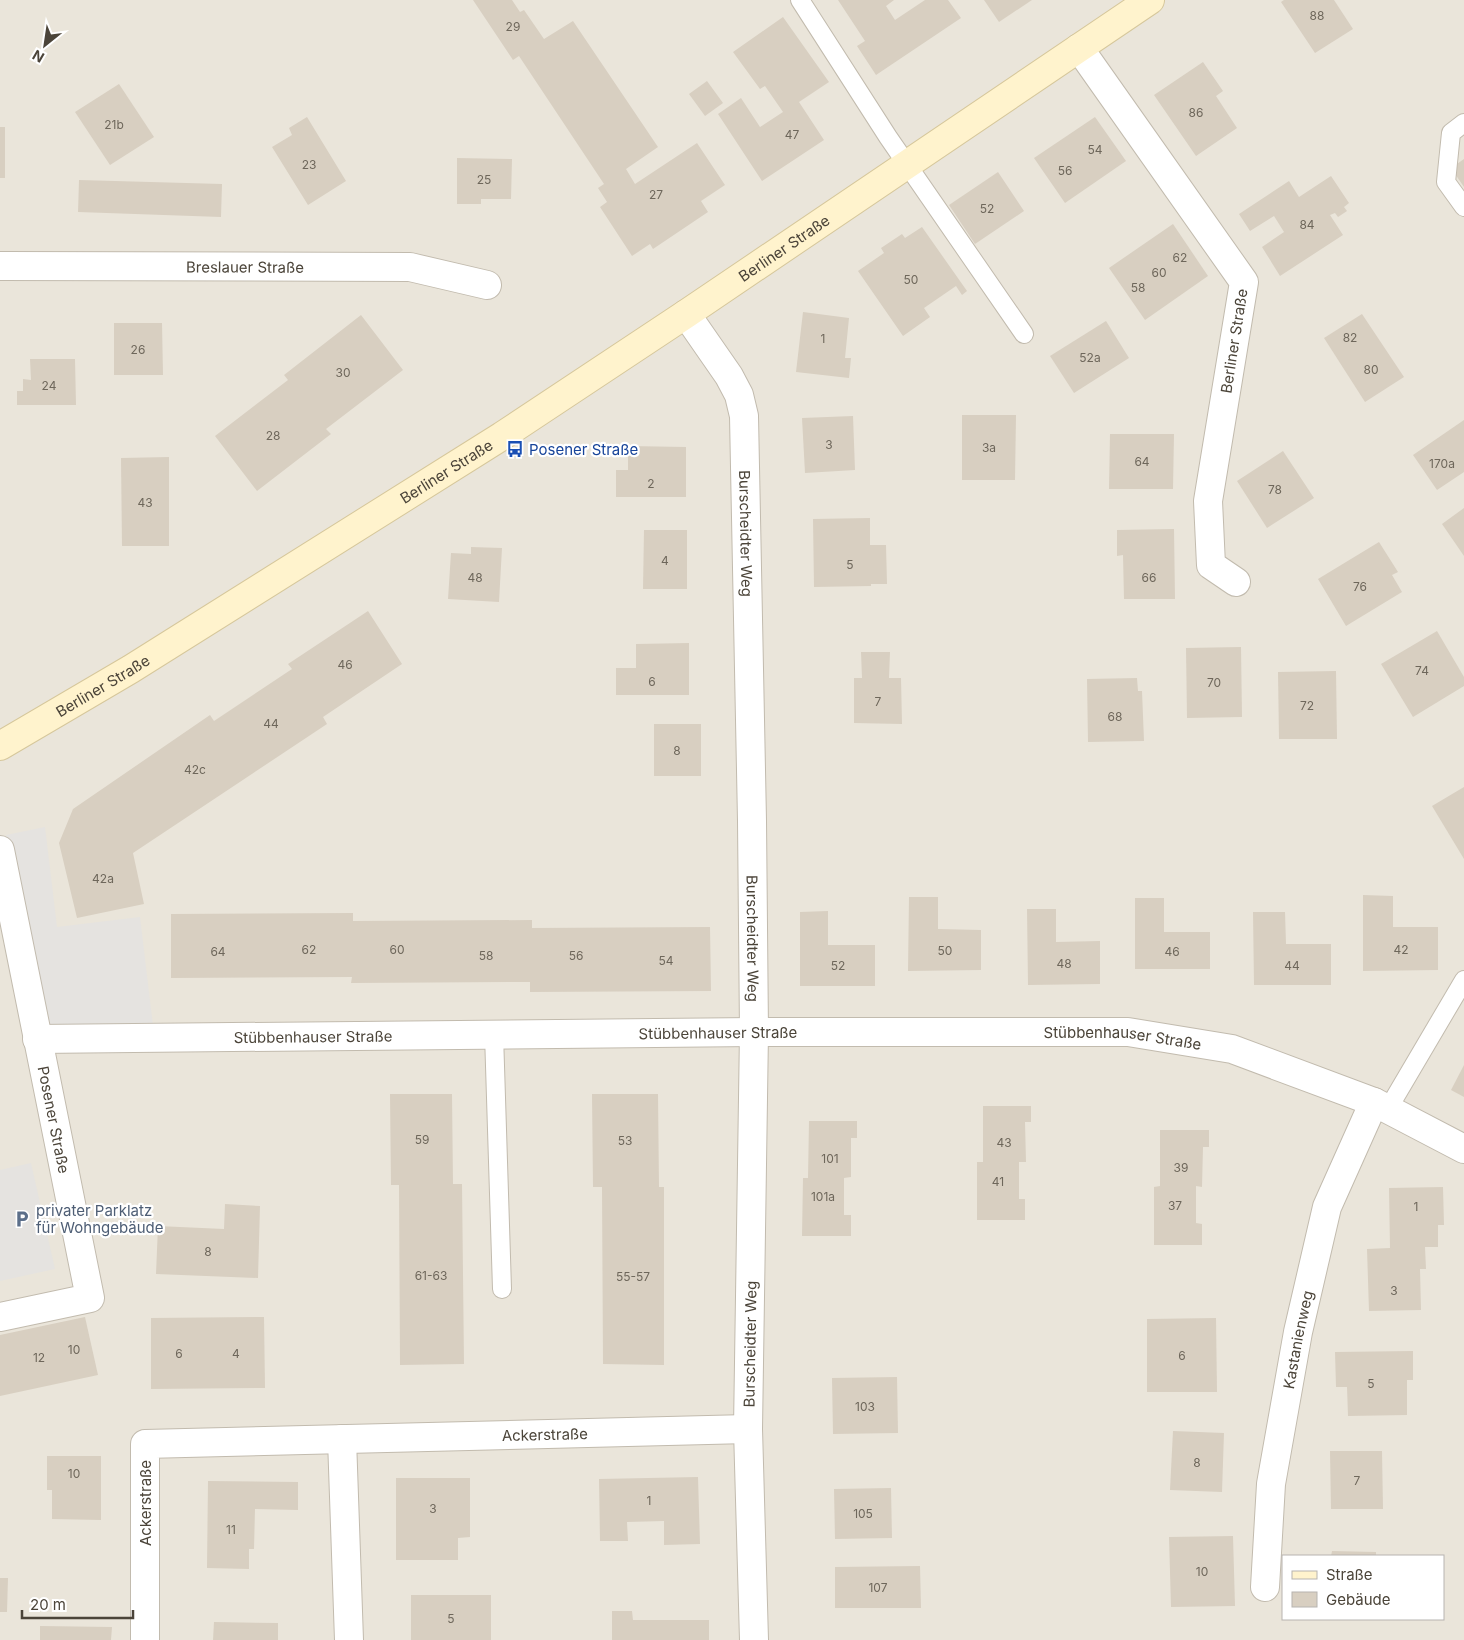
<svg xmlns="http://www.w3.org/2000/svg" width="1464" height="1640" viewBox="0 0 1464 1640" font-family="Inter,sans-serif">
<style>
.residential{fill:#eae5da;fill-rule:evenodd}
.parking{fill:#e5e3e0}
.building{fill:#d8cfc1}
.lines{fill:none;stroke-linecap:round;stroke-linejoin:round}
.lane-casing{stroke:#c2bbae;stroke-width:20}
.street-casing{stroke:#c2bbae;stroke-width:30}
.secondary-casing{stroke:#d6c79b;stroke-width:30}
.lane{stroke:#fff;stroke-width:18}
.street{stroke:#fff;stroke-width:28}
.secondary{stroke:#fff3cd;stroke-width:28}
.labels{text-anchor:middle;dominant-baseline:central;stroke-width:4.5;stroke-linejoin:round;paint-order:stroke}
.number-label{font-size:12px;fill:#6e675b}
.street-label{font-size:15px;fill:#4b4439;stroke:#fff}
.transit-label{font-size:15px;fill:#164399;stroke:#fff;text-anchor:start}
.service-label{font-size:15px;fill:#4e5e75;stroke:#fff;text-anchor:start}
</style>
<rect width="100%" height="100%" fill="#f6f3ec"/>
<path class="residential" d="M0 0H1464V1640H0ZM1283 1556H1443V1619H1283Z"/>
<g class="parking">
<path d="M45 827 57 927 140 917 154 1034 44 1031 6 835Z"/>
<path d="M31 1163 55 1269 0 1281V1170Z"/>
</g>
<g class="building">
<path d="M473 0H512L520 12 524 10 544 39 573 21 658 147 626 169 635 184 697 143 725 185 701 201 708 212 653 249 650 244 632 256 600 207 607 202 598 188 604 184 519 56 513 60Z"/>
<path d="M838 0H894L886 6 895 20 925 0H948L961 18 876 75 857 46 865 41Z"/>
<path d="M984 0H1032L999 22Z"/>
<path d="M1284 0H1334L1353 29 1315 53 1281 2Z"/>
<path d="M783 17 829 82 799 102 824 140 762 181 718 114 741 98 760 127 783 112 765 86 760 89 733 52Z"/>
<path d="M1203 62 1223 91 1216 96 1237 128 1196 156 1154 95Z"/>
<path d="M707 81 723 103 705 116 689 94Z"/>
<path d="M119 84 154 137 110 165 75 112Z"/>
<path d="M307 117 346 181 308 205 272 147 292 135 289 128Z"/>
<path d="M1095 117 1126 161 1065 203 1034 158Z"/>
<rect x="0" y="127" width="5" height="51"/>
<path d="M457 158 512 159 511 199H481V204H457Z"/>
<path d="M1464 159V187L1451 168Z"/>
<path d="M998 172 1024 211 975 244 949 205Z"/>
<path d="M1331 176 1349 203 1344 207 1347 211 1338 217 1335 213 1330 215 1343 235 1280 276 1262 247 1284 232 1274 216 1250 231 1239 214 1289 181 1299 197Z"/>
<path d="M79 180 222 184 221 217 78 212Z"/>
<path d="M1173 224 1208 276 1145 320 1109 268Z"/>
<path d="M922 227 967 291 962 295 956 286 924 308 930 317 903 336 858 271 884 253 881 248 902 234 905 238Z"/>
<path d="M803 312 849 318 845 358H851L849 378 796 372Z"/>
<path d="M1362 314 1404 377 1365 402 1324 338Z"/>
<path d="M361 315 403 370 326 429 331 434 257 491 215 436 288 380 284 375Z"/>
<path d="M1106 321 1129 358 1074 393 1050 356Z"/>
<path d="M114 323H162L163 375H114Z"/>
<path d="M30 359H75L76 405H17V391H23V379L31 380Z"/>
<path d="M962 415H1016L1015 480H962Z"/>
<path d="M853 416 855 470 805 473 802 418Z"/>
<path d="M1464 420V472L1437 490 1413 455Z"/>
<path d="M1110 434H1174L1173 489H1109Z"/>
<path d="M628 446 686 447V497H616V470H628Z"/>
<path d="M1283 451 1314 498 1267 528 1237 481Z"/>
<path d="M169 457V546H122L121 458Z"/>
<path d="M1464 508V556L1442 524Z"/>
<path d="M870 518V545H886L887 584H871V586L814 587 813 519Z"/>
<path d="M1174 529 1175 599H1124L1123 555 1117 556V530Z"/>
<path d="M644 530H687V589H643Z"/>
<path d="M1379 542 1398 572 1392 575 1402 592 1346 626 1318 579Z"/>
<path d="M471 547 502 548 499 602 448 599 451 553 471 554Z"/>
<path d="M368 611 402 664 323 717 327 724 133 853 144 904 77 918 59 843 73 809 210 715 214 721 292 669 288 664Z"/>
<path d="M1437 631 1464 677V686L1413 717 1381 664Z"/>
<path d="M689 643V695H616V668H636V644Z"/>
<path d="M1241 647 1242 717 1187 718 1186 648Z"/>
<path d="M861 652H890L889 678H901L902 724 854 723V678H862Z"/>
<path d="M1336 671 1337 739H1279L1278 672Z"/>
<path d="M1137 678 1138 691H1142L1144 741 1088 742 1087 679Z"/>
<rect x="654" y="724" width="47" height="52"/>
<path d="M1464 787V859L1432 806Z"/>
<path d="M1363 895 1393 896V927H1438V970L1363 971Z"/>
<path d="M909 897H938V929L981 930V970L908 971Z"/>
<path d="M1135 898H1164V932H1210V969H1135Z"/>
<path d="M1027 909H1056V942L1100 941V984L1028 985Z"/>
<path d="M828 911V945H875V986H800V912Z"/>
<path d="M1253 912H1285L1286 944H1331V985H1254Z"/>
<path d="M353 913V921L532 920V928L710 927 711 991 530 992V982L351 983 352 977 171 978V914Z"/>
<path d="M1464 1065V1097L1451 1090Z"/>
<path d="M390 1094H452L453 1184H462L464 1364 400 1365 399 1185H391Z"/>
<path d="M592 1094H658L659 1187H664V1365L603 1364 602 1187H593Z"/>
<path d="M983 1106H1031V1122H1025L1026 1162H1019V1199H1025V1220H977V1162H983Z"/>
<path d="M809 1121H857V1138H851V1177L844 1178V1215H851V1236H802L803 1178H808Z"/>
<path d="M1160 1130H1209V1147H1203L1202 1187 1196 1186V1223L1202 1224V1245H1154V1187L1160 1186Z"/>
<path d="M1443 1187 1444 1225H1438V1247H1425L1426 1269H1420L1421 1310 1369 1311 1367 1249 1390 1248 1389 1188Z"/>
<path d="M225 1204 260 1206 258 1278 156 1274 158 1226 224 1229Z"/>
<path d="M85 1317 98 1375 0 1396V1335Z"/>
<path d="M264 1317 265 1388 151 1389V1318Z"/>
<path d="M1216 1318 1217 1392H1147V1319Z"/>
<path d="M1413 1351V1380H1407V1415L1348 1416 1347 1387H1336L1335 1352Z"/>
<path d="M897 1377 898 1433 833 1434 832 1378Z"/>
<path d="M1173 1431 1224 1433 1222 1492 1170 1490Z"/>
<path d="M1330 1451H1382L1383 1509H1331Z"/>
<path d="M47 1456H101V1520L52 1519V1490H47Z"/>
<path d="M698 1477 700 1544 664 1545V1521L627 1522 628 1541H600L599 1479Z"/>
<path d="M396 1478H470V1537L458 1538V1560H396Z"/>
<path d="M208 1481 298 1482V1510L255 1509 254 1549H249V1569L207 1568Z"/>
<path d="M891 1488 892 1538 835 1539 834 1489Z"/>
<path d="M1233 1536 1235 1606 1171 1607 1169 1537Z"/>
<path d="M1332 1551 1376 1552V1556H1331Z"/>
<path d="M920 1566 921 1608H835V1567Z"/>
<path d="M0 1578H8L7 1612H0Z"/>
<rect x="411" y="1595" width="80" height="45"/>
<path d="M612 1611H632L633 1620H709V1640H612Z"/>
<path d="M214 1622 278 1623V1640H213Z"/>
<path d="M40 1626 112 1627 111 1640H40Z"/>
</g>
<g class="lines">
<g class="lane-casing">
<g id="lane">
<path d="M800 0 888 137 1024 334"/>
<path d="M1464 123 1451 133 1446 182 1464 207"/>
<path d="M494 1034 502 1289"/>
<path d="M1388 1109 1464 980"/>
</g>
</g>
<g class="street-casing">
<g id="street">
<path d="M1079 48 1244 282 1208 501 1211 565 1236 582"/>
<path id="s1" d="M0 266 410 267 487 285"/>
<path id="s2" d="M686 314 729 376 739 395 744 416 752 821 754 1032 748 1429 754 1640"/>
<path id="s3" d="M0 850 90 1298 0 1317"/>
<path id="s4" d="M37 1039 754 1032H1128L1232 1049 1374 1102 1464 1149"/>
<path d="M342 1439 349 1640"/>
<path id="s5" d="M1265 1587 1271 1484 1298 1332 1327 1207 1374 1102"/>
<path id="s6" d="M145 1640V1444L748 1429"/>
</g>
</g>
<g class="secondary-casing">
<g id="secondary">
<path id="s7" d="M0 746 131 669 502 436 686 314 1150 0"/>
</g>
</g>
<use href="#lane" class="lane"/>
<use href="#street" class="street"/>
<use href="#secondary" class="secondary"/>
</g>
<defs>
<g id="bus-bare" transform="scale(1.35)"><path d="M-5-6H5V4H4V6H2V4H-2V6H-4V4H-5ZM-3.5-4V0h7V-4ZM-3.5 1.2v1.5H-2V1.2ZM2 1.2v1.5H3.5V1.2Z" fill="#1a4fb4" stroke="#fff" stroke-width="2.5" paint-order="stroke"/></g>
<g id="parking-bare" transform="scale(1.35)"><path d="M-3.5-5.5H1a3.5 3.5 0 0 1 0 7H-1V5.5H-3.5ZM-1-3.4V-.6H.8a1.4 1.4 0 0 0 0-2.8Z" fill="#5c6f8a" stroke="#fff" stroke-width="2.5" paint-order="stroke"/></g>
</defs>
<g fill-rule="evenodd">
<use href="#bus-bare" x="515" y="449"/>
<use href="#parking-bare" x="22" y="1219"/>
</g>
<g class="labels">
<g class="number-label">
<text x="1317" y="15">88</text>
<text x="513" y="26">29</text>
<text x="1196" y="112">86</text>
<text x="114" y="124">21b</text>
<text x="792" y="134">47</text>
<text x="1095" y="149">54</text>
<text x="309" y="164">23</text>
<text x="1065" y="170">56</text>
<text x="484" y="179">25</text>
<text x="656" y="194">27</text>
<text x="987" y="208">52</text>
<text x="1307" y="224">84</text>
<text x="1180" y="257">62</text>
<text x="1159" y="272">60</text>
<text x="911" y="279">50</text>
<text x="1138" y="287">58</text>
<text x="1350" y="337">82</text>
<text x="823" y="338">1</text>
<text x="138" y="349">26</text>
<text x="1090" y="357">52a</text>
<text x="1371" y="369">80</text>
<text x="343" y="372">30</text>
<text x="49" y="385">24</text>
<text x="273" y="435">28</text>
<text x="829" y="444">3</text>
<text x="989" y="447">3a</text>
<text x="1142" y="461">64</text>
<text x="1442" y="463">170a</text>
<text x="651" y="483">2</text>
<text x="1275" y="489">78</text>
<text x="145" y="502">43</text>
<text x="665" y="560">4</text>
<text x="850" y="564">5</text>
<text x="475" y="577">48</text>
<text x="1149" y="577">66</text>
<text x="1360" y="586">76</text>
<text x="345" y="664">46</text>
<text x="1422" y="670">74</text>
<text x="652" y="681">6</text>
<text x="1214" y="682">70</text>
<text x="878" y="701">7</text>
<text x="1307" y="705">72</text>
<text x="1115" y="716">68</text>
<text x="271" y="723">44</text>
<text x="677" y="750">8</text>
<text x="195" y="769">42c</text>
<text x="103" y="878">42a</text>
<text x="309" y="949">62</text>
<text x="397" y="949">60</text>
<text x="1401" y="949">42</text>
<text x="945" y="950">50</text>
<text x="218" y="951">64</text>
<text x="1172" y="951">46</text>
<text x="486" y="955">58</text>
<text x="576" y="955">56</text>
<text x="666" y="960">54</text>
<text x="1064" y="963">48</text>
<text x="838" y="965">52</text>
<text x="1292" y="965">44</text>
<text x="422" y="1139">59</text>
<text x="625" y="1140">53</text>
<text x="1004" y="1142">43</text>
<text x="830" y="1158">101</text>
<text x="1181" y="1167">39</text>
<text x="998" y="1181">41</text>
<text x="823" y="1196">101a</text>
<text x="1175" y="1205">37</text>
<text x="1416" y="1206">1</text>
<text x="208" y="1251">8</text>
<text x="431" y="1275">61-63</text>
<text x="633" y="1276">55-57</text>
<text x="1394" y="1290">3</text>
<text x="74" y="1349">10</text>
<text x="179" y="1353">6</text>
<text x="236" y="1353">4</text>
<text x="1182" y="1355">6</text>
<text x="39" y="1357">12</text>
<text x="1371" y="1383">5</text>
<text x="865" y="1406">103</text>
<text x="1197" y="1462">8</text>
<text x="74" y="1473">10</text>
<text x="1357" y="1480">7</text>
<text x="649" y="1500">1</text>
<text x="433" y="1508">3</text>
<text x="863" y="1513">105</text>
<text x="231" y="1529">11</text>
<text x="1202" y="1571">10</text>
<text x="878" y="1587">107</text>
<text x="451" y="1618">5</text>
</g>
<g class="street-label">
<text stroke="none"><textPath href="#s7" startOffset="929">Berliner Straße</textPath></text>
<text stroke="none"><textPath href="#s1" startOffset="245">Breslauer Straße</textPath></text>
<text transform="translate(1234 341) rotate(-81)">Berliner Straße</text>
<text stroke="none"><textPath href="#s7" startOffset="524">Berliner Straße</textPath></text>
<text stroke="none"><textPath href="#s2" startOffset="236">Burscheidter Weg</textPath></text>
<text stroke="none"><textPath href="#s7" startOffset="119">Berliner Straße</textPath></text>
<text stroke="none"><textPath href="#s2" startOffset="641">Burscheidter Weg</textPath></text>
<text stroke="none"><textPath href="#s4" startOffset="681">Stübbenhauser Straße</textPath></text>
<text stroke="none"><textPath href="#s4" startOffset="276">Stübbenhauser Straße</textPath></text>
<text stroke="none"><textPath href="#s4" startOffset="1086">Stübbenhauser Straße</textPath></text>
<text stroke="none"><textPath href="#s3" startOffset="275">Posener Straße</textPath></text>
<text stroke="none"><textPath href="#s5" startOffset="250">Kastanienweg</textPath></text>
<text transform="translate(750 1344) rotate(-89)">Burscheidter Weg</text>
<text stroke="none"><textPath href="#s6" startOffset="596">Ackerstraße</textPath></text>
<text transform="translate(145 1503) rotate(-90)">Ackerstraße</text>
</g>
<g class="transit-label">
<text x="529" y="449">Posener Straße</text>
</g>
<g class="service-label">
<text x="36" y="1210">privater Parklatz<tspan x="36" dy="17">für Wohngebäude</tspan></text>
</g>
</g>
<rect x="1282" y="1555" width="162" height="65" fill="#ffffff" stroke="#b7b4b0"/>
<rect x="1292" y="1571" width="25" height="8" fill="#fff3cd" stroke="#b7b4b0"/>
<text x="1326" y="1580" font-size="15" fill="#4b4439">Straße</text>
<rect x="1292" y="1592" width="25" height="15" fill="#d8cfc1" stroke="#b7b4b0"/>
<text x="1326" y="1605" font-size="15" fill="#4b4439">Gebäude</text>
<g transform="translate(45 45) rotate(210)" stroke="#ffffff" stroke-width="4" paint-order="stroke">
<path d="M0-4L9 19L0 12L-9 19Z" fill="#4b4439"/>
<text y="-8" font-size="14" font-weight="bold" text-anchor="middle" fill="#4b4439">N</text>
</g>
<path d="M22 1610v8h111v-8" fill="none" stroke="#4b4439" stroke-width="2.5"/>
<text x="30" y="1610" font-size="15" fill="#4b4439" stroke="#ffffff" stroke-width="4" paint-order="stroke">20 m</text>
</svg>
